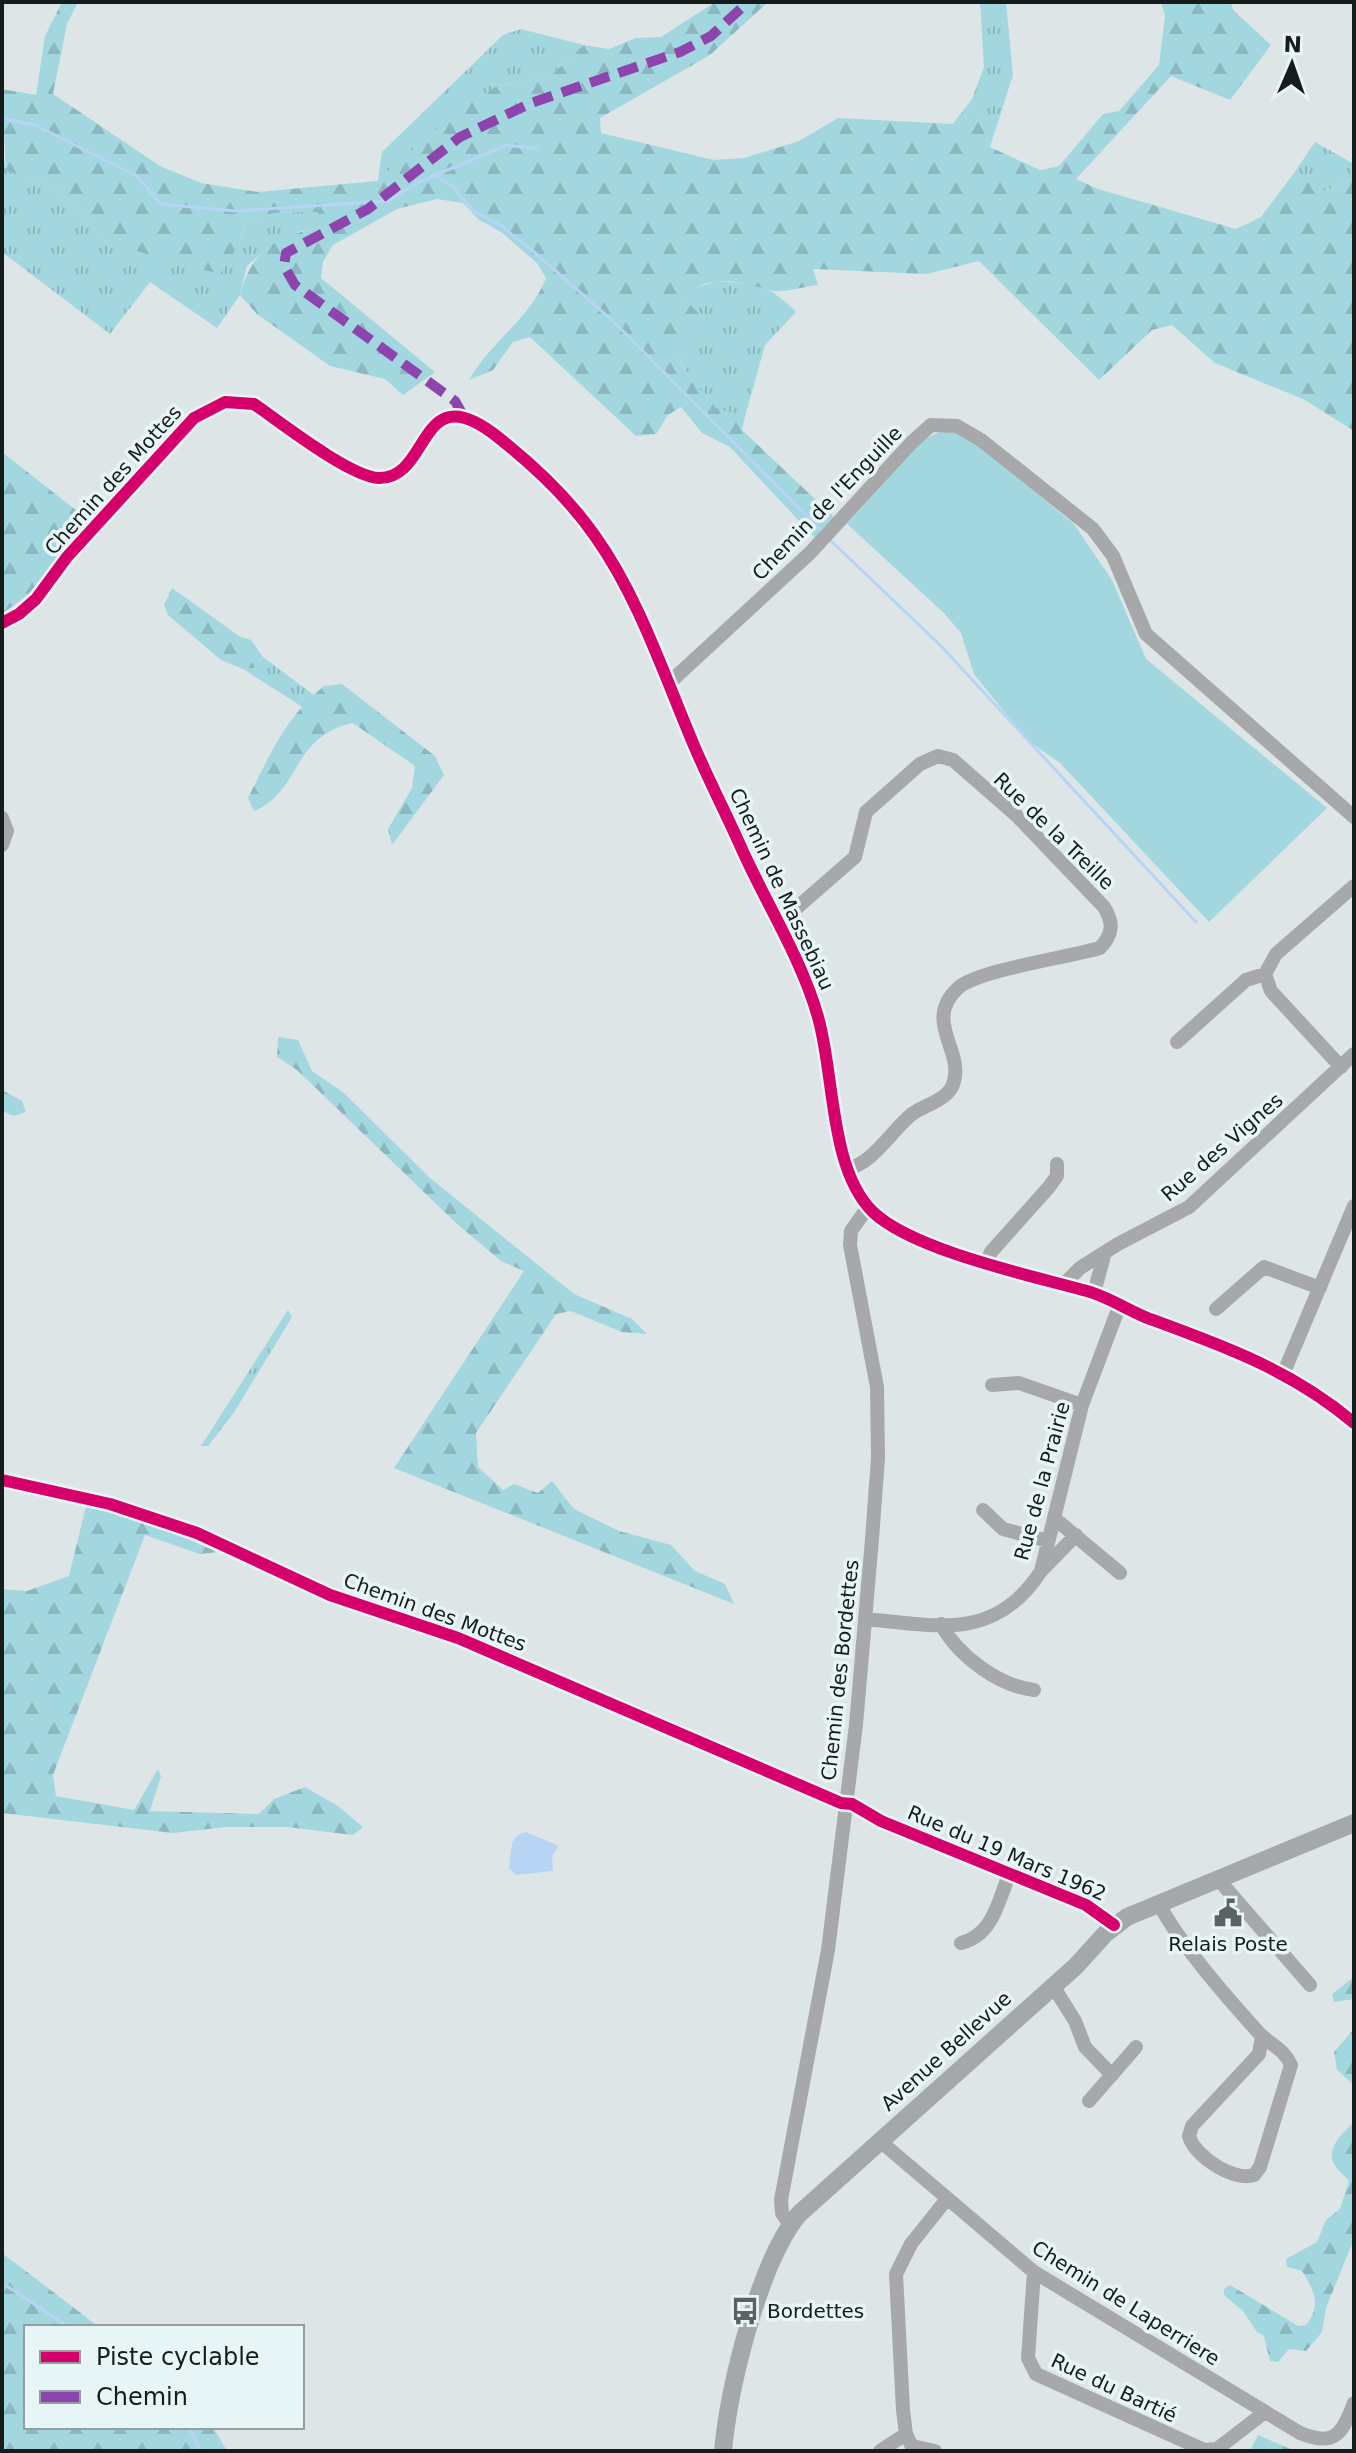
<svg xmlns="http://www.w3.org/2000/svg" width="1356" height="2453" font-family="'DejaVu Sans',sans-serif">
  <defs>
    <pattern id="grass-tufts" width="24" height="20" patternUnits="userSpaceOnUse" patternTransform="scale(2)"><rect width="24" height="20" fill="#a2d7e0"/><path d="M3 7l-1-3M5 7V3M7 7l1-3M15 17l-1-3M17 17v-4M19 17l1-3" fill="none" stroke="#8bb8c0"/></pattern>
    <pattern id="forest-firs" width="22" height="20" patternUnits="userSpaceOnUse" patternTransform="scale(2)"><rect width="22" height="20" fill="#a2d7e0"/><path d="M5 1l3.5 6h-7zM16 11l3.5 6h-7z" fill="#8bb8c0"/></pattern>
  </defs>
  <rect width="100%" height="100%" fill="#dee5e6"/>
  <!-- grass -->
  <path fill="url(#grass-tufts)" d="M980,2H1006L1013,75L990,147L972,99L984,67Z
    M521,29L584,45L549,77L497,86L378,181L382,152L503,35Z
    M1315,142L1354,164V177L1325,191L1294,173Z
    M2,145L6,171L57,187L105,241L147,252L238,246L246,223L273,213L317,211L328,225L299,232L267,248L247,266L240,295L217,328L150,282L110,334L2,252Z
    M716,281C754,284 769,284 796,312L765,345L745,417L716,409L689,377L679,356L705,319L684,299L693,289Z
    M263,657L314,695L304,708L243,669L254,668Z
    M288,1310L292,1317L233,1414L208,1446H201Z"/>
  <!-- forest -->
  <path fill="url(#forest-firs)" d="M62,2H78L67,24L53,94L160,166L201,183L258,192L377,181L459,109L497,86L549,77L584,45L609,49L636,38L661,37L715,2H768L710,55L600,118L601,133L714,160L744,158L799,141L838,118L953,124L972,99L990,147L1040,170L1059,166L1103,114L1119,111L1159,65L1165,16L1161,2H1231L1233,10L1271,45L1230,100L1171,76L1076,179L1098,189L1236,229L1261,217L1294,173L1325,191L1354,177V431L1305,400L1215,363L1172,325L1152,330L1099,380L979,261L927,274L813,269L818,285C806,286 784,293 774,291C741,284 711,269 684,299L705,319L710,330L695,334L679,357L689,377L716,408L745,417L742,430L834,517L815,538L730,447L702,433L681,407L668,415L656,434L636,436L530,337L513,342L493,370L469,380C492,340 530,319 546,278L537,263L501,232L478,219L463,203L437,199L397,209L333,245L323,262L321,278L435,372L403,395L385,379L330,366L257,314L240,295C253,245 279,237 327,225L317,212L273,213L246,223L238,246L220,273L192,268L105,241L57,187L6,171L2,89L36,95L45,36Z
    M2,452L91,522C64,553 38,593 2,613Z
    M172,588L239,636L251,640L263,657L254,668L243,669L221,660L168,615L164,605Z
    M342,684L435,756L444,775L392,845L388,829L412,788L415,766L353,723C290,737 302,791 254,811L248,798C271,753 285,718 324,686Z
    M278,1037L298,1040L312,1071L344,1093L430,1178L574,1294L632,1319L647,1334L622,1332L571,1311L556,1314L476,1433L478,1467L503,1490L514,1484L538,1493L552,1481L574,1509L619,1531L671,1545L695,1571L725,1584L734,1604L394,1468L524,1271L501,1261L457,1224L297,1070L277,1057Z
    M2,1090L22,1101L26,1112L14,1116L2,1111Z
    M86,1506L149,1523L218,1552L200,1554L145,1535L53,1775L56,1796L134,1810L158,1769L161,1776L150,1811L259,1814L274,1799L305,1787L338,1806L363,1827L353,1835L287,1827H226L173,1833L2,1813V1589L27,1591L69,1576Z
    M1354,1977V1999L1334,2002L1332,1994Z
    M1354,2029V2085L1337,2070L1334,2052Z
    M1354,2122V2239L1326,2308L1322,2332L1306,2351L1289,2349L1278,2362L1270,2361L1264,2336L1257,2332L1243,2311L1224,2295V2289L1230,2285L1298,2326L1306,2325C1322,2305 1314,2290 1302,2271L1287,2267L1286,2259L1317,2242L1326,2220L1340,2209L1349,2181C1345,2175 1340,2173 1336,2167C1323,2150 1343,2133 1354,2122Z
    M2,2253L99,2327H26V2427H213L227,2451H2Z
    M1258,2435L1295,2451H1250Z"/>
  <!-- garden -->
  <path fill="#a2d7e0" d="M959,430L1074,524L1112,580L1146,659L1327,808L1209,922L1060,763L1026,739L974,674L961,633L944,613L847,524L922,440L942,431Z"/>
  <!-- water -->
  <path fill="#b7d4f5" d="M526,1832L559,1846L552,1856L553,1871L516,1875L509,1868L512,1843L517,1835Z"/>
  <g fill="none" stroke-linecap="round" stroke-linejoin="round">
    <!-- stream -->
    <path stroke="#b7d4f5" stroke-width="3" d="M2,118L35,125L137,176L161,204L235,211L388,201L419,182L507,145L537,149
      M434,175L452,186L472,210L500,225L533,251L614,322L823,532
      M828,538L940,645L1196,922
      M2,2283L69,2327
      M189,2427L201,2451"/>
    <!-- minor -->
    <path stroke="#a6a8a9" stroke-width="14" d="M2,623L19,614L36,599L67,557L194,418L225,402L254,404C280,422 350,477 379,478C432,479 417,372 499,438C533,465 570,500 595,536C637,595 662,669 690,736C705,773 724,809 740,845C765,902 801,957 818,1017C835,1076 829,1167 872,1211C911,1250 1033,1276 1087,1291C1109,1297 1129,1311 1150,1319C1224,1346 1293,1371 1354,1423
      M668,684L810,553L912,442L931,425L957,426L981,440L1093,529L1113,556L1146,634L1354,817
      M2,818L7,831L2,845
      M777,925L855,857L866,812L920,764L938,756L953,760L1017,816L1104,907C1114,923 1113,934 1100,948C1070,957 978,970 958,988C923,1021 963,1049 954,1081C950,1100 926,1104 912,1114C892,1130 872,1165 846,1169
      M1177,1042L1246,980L1265,974
      M1341,1067L1271,991L1265,974L1276,954L1354,886
      M986,1263L991,1252L1049,1187L1057,1176V1164
      M1063,1285L1080,1268L1118,1244L1189,1207L1354,1054
      M1094,1293L1105,1252
      M1216,1309L1264,1267L1320,1288
      M1284,1372L1354,1206
      M992,1385L1019,1383L1082,1405
      M2,1480L110,1504L197,1533L330,1595L458,1638L841,1803L852,1804L881,1821L1086,1905L1114,1925
      M983,1510L1003,1529L1048,1541
      M1054,1518L1120,1573
      M1041,1571L1076,1535
      M866,1619C938,1626 996,1641 1041,1571L1082,1405L1119,1307
      M941,1624C958,1656 999,1686 1034,1690
      M1218,1879L1310,1985
      M1159,1904C1180,1944 1229,2000 1260,2034C1271,2045 1284,2049 1291,2065L1260,2167L1254,2175C1234,2182 1194,2156 1189,2136L1192,2126L1259,2054L1262,2036
      M961,1943C993,1935 998,1902 1009,1875
      M1053,1986L1075,2021L1085,2047L1112,2075
      M1089,2101L1136,2047
      M880,2141L1034,2272L1300,2433C1334,2447 1342,2435 1354,2403
      M790,2225L782,2213L781,2200L828,1950L856,1725L872,1539L878,1458L877,1387L850,1245L851,1231L868,1207
      M1034,2272L1028,2358L1036,2374L1204,2450L1217,2449L1265,2412
      M912,2446L935,2451
      M880,2451L906,2434
      M914,2451L906,2434L903,2410L896,2274L911,2244L946,2200"/>
    <!-- secondary -->
    <path stroke="#a4a8a9" stroke-width="18" d="M723,2451C729,2387 759,2262 799,2214L1076,1966L1105,1934L1127,1917L1354,1823"/>
    <!-- quiet -->
    <path stroke="#8e44ad" stroke-width="10" stroke-dasharray="20 10" stroke-linecap="butt" d="M463,415L455,401L295,285L284,266L286,253L368,209L460,137L531,103L680,52L711,36L748,2"/>
    <defs>
      <path id="cycleway" d="M2,623L19,614L36,599L67,557L194,418L225,402L254,404C280,422 350,477 379,478C432,479 417,372 499,438C533,465 570,500 595,536C637,595 662,669 690,736C705,773 724,809 740,845C765,902 801,957 818,1017C835,1076 829,1167 872,1211C911,1250 1033,1276 1087,1291C1109,1297 1129,1311 1150,1319C1224,1346 1293,1371 1354,1423
        M2,1480L110,1504L197,1533L330,1595L458,1638L841,1803L852,1804L881,1821L1086,1905L1114,1925"/>
    </defs>
    <!-- cycleway casing -->
    <use href="#cycleway" stroke="#e7f5f7" stroke-width="17"/>
    <!-- cycleway -->
    <use href="#cycleway" stroke="#d6006c" stroke-width="12"/>
  </g>
  <!-- icons -->
  <defs>
    <symbol id="civic-bare" viewBox="-9 -9 18 18"><path d="M-.6-6.5H3V-4.5H.6V-3L4-1V1h2V6H-6V1h2V-1L-.6-3ZM-1.2 2.5V6h2.4V2.5Z" fill="#5c6263" stroke="#e7f5f7" stroke-width="2.5" paint-order="stroke"/></symbol>
    <symbol id="bus-bare" viewBox="-9 -9 18 18"><path d="M-5-6H5V4H4V6H2V4H-2V6H-4V4H-5ZM-3.5-4V0h7V-4ZM-3.5 1.2v1.5H-2V1.2ZM2 1.2v1.5H3.5V1.2Z" fill="#5c6263" stroke="#e7f5f7" stroke-width="2.5" paint-order="stroke"/></symbol>
  </defs>
  <g fill-rule="evenodd">
    <use href="#civic-bare" x="1208" y="1893" width="40" height="40"/>
    <use href="#bus-bare" x="725" y="2291" width="40" height="40"/>
  </g>
  <g text-anchor="middle" dominant-baseline="central" stroke-width="7" stroke-linejoin="round" paint-order="stroke">
    <!-- street labels -->
    <g font-size="20" fill="#161b1c" stroke="#e7f5f7">
      <text transform="translate(113 480) rotate(-48)">Chemin des Mottes</text>
      <text transform="translate(827 503) rotate(-46)">Chemin de l'Enguille</text>
      <text transform="translate(1054 831) rotate(44)">Rue de la Treille</text>
      <text transform="translate(782 889) rotate(65)">Chemin de Massebiau</text>
      <text transform="translate(1222 1147) rotate(-41)">Rue des Vignes</text>
      <text transform="translate(1042 1481) rotate(-75)">Rue de la Prairie</text>
      <text transform="translate(435 1612) rotate(20)">Chemin des Mottes</text>
      <text transform="translate(840 1670) rotate(-84)">Chemin des Bordettes</text>
      <text transform="translate(1007 1853) rotate(23)">Rue du 19 Mars 1962</text>
      <text transform="translate(946 2051) rotate(-42)">Avenue Bellevue</text>
      <text transform="translate(1126 2303) rotate(32)">Chemin de Laperriere</text>
      <text transform="translate(1114 2388) rotate(25)">Rue du Bartié</text>
    </g>
    <!-- poi labels -->
    <g font-size="20" fill="#161b1c" stroke="#e7f5f7">
      <text x="1228" y="1944">Relais Poste</text>
      <text x="767" y="2311" text-anchor="start">Bordettes</text>
    </g>
  </g>
  <!-- border -->
  <rect width="1356" height="2453" fill="none" stroke="#161b1c" stroke-width="8"/>
  <!-- legend -->
  <rect x="24" y="2325" width="280" height="104" fill="#e7f5f7" stroke="#939e9f" stroke-width="2"/>
  <rect x="40" y="2351" width="40" height="12" fill="#d6006c" stroke="#939e9f" stroke-width="2"/>
  <text x="96" y="2365" font-size="24" fill="#161b1c">Piste cyclable</text>
  <rect x="40" y="2391" width="40" height="12" fill="#8e44ad" stroke="#939e9f" stroke-width="2"/>
  <text x="96" y="2405" font-size="24" fill="#161b1c">Chemin</text>
  <!-- north arrow -->
  <g transform="translate(1292 64) rotate(2)" stroke="#e7f5f7" stroke-width="6" paint-order="stroke">
  <path d="M0-6L14 30L0 20L-14 30Z" fill="#161b1c"/>
  <text y="-12" font-size="22" font-weight="bold" text-anchor="middle" fill="#161b1c">N</text>
  </g>
</svg>
